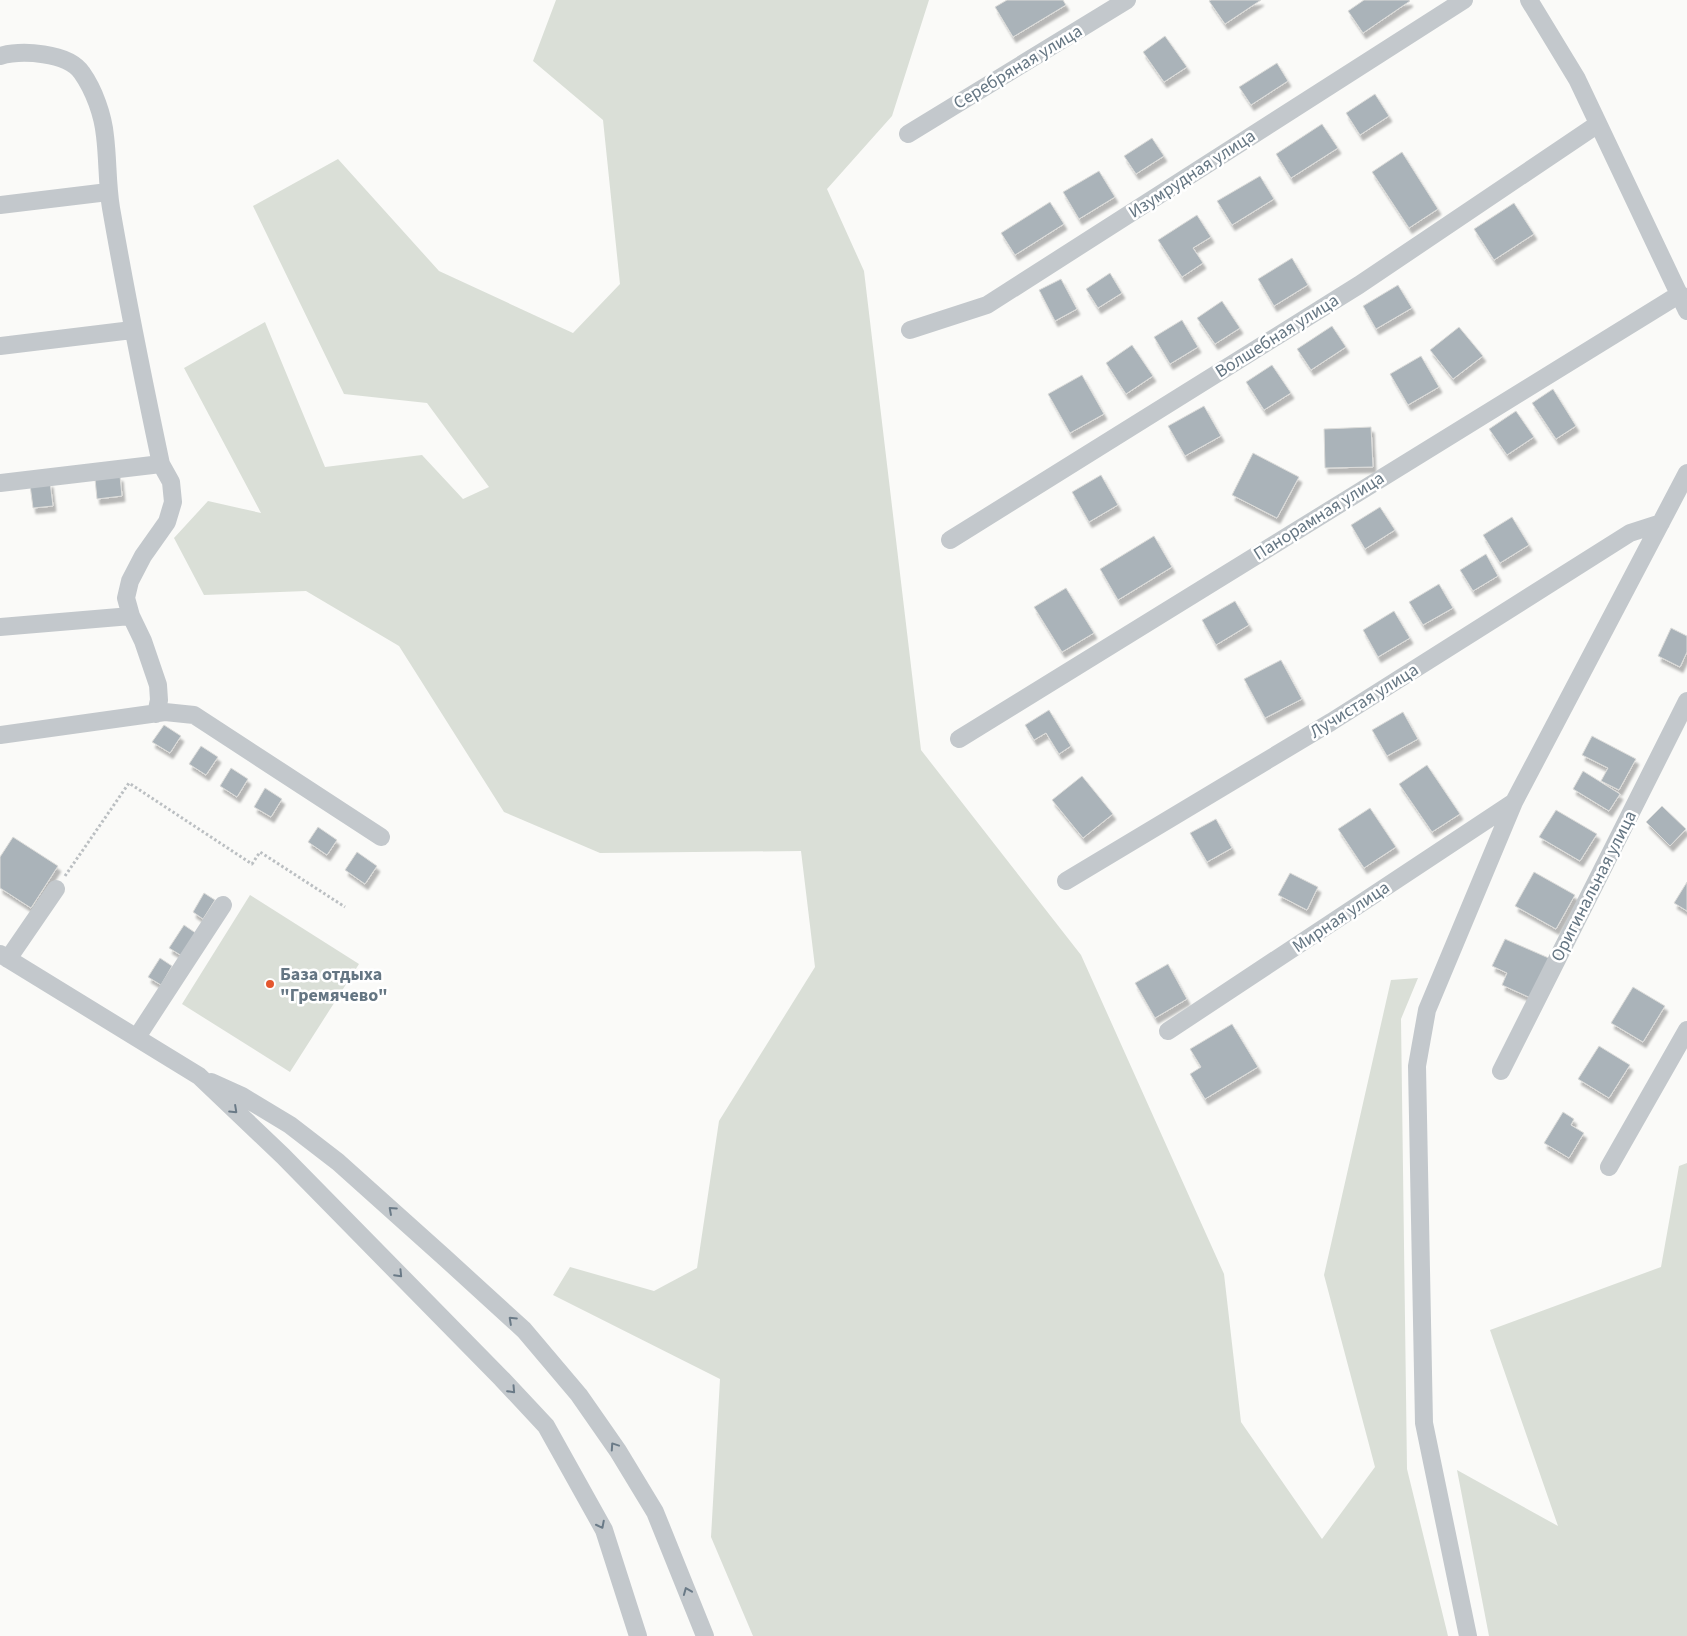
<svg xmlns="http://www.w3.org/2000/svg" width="1687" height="1636" font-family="'Source Sans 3',sans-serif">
  <defs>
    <filter id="shadow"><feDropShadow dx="3" dy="5.5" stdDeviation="1" flood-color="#0004"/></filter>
  </defs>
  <rect width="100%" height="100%" fill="#fafaf8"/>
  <!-- green -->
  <path fill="#dadfd7" d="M556,0H929L892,116L827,189L864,271L921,750L1081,955L1224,1274L1241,1422L1322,1539L1375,1467L1324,1275L1391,980L1418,978L1401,1019L1407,1469L1448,1636H753L711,1537L720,1379L553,1295L570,1267L654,1291L697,1268L719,1121L815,967L801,851L600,853L504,812L399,646L306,591L204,595L174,538L208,501L261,513L184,368L265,322L325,467L422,455L463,499L489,487L427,403L344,394L253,206L338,159L439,271L573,333L620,284L603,120L533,61Z
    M250,895L359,964L290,1072L182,1004Z
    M1687,1163V1636H1489L1457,1470L1558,1526L1490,1330L1661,1267L1679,1166Z"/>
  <!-- building -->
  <path fill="#aab3b9" stroke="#dcdcda" filter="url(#shadow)" d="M1007,0H1063L1066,5L1013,37L995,7Z
    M1211,0H1261L1225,24L1209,1Z
    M1364,0H1409L1410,1L1363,33L1348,11Z
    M1165,36L1187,67L1164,82L1143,52Z
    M1277,63L1288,81L1251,105L1239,87Z
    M1375,94L1389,116L1360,135L1346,113Z
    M1322,124L1338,148L1291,178L1276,154Z
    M1152,138L1164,156L1136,174L1124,156Z
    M1402,152L1438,209L1409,228L1372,172Z
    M1099,171L1115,197L1079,219L1063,192Z
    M1260,176L1274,199L1232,225L1217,201Z
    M1050,202L1064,224L1015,255L1001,233Z
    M1514,203L1534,234L1494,260L1474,229Z
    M1197,215L1211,237L1193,248L1203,263L1182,277L1158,240Z
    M1292,258L1308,285L1274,306L1258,279Z
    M1110,273L1122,293L1098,308L1086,289Z
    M1061,279L1077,309L1055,321L1039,290Z
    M1398,285L1412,308L1376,329L1363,306Z
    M1222,301L1240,328L1215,344L1197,318Z
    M1182,320L1198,347L1170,364L1154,337Z
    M1332,326L1346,347L1311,370L1297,349Z
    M1459,327L1483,356L1453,379L1430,350Z
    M1132,345L1153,376L1126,394L1106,363Z
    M1421,356L1439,387L1408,405L1390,374Z
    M1272,365L1291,393L1264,410L1246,382Z
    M1082,375L1104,414L1070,433L1048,394Z
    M1553,389L1576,426L1556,439L1532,403Z
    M1204,406L1221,436L1185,456L1168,426Z
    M1516,411L1534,437L1507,455L1489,429Z
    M1371,427L1373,467L1325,468L1324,429Z
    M1253,453L1299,477L1277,518L1232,495Z
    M1101,475L1118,505L1089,522L1072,492Z
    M120,476L122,496L97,499L95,479Z
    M50,482L53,506L33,508L30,485Z
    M1380,507L1395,530L1365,549L1351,525Z
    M1512,517L1529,545L1500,563L1483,535Z
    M1154,536L1172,567L1118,600L1100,569Z
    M1486,554L1498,576L1473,591L1460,570Z
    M1439,584L1453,608L1423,625L1409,602Z
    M1066,588L1094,633L1062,652L1034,607Z
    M1235,601L1249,625L1216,645L1202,620Z
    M1394,611L1410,638L1378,657L1363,630Z
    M1671,628L1687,636V652L1680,667L1658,656Z
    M1281,660L1302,699L1265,718L1244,679Z
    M1049,710L1071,746L1059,754L1046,733L1034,740L1025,725Z
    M1403,712L1418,739L1387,756L1372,730Z
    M164,725L181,736L170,753L152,742Z
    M1592,736L1636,759L1619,790L1601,781L1608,768L1582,755Z
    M201,746L218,757L206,775L189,764Z
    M1427,765L1460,814L1432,832L1399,784Z
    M231,768L248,779L237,797L220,786Z
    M1583,771L1620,794L1609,811L1573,789Z
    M1082,776L1113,814L1083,838L1052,800Z
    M265,788L282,799L271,817L254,807Z
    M1662,806L1686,829L1670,846L1646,822Z
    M1370,808L1396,847L1364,868L1338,829Z
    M1556,810L1597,834L1580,861L1539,837Z
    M1216,819L1232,848L1207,862L1190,833Z
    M318,827L337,840L327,855L308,842Z
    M13,837L58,866L31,908L0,888V857Z
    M357,852L377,866L365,884L345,870Z
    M1534,872L1575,895L1556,929L1515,906Z
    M1290,873L1318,887L1307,910L1278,895Z
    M1687,882V911L1674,903Z
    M204,893L215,900L203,919L193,912Z
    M184,925L197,934L182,956L169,948Z
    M1505,939L1551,959L1533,999L1502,985L1507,973L1492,966Z
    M160,958L172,966L161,985L148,977Z
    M1168,964L1187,999L1155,1018L1135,983Z
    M1633,987L1665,1006L1643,1042L1611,1023Z
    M1232,1024L1258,1067L1205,1099L1190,1074L1201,1067L1190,1049Z
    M1599,1046L1630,1065L1609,1098L1578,1079Z
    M1563,1112L1574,1119L1571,1125L1584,1133L1569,1158L1544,1143Z"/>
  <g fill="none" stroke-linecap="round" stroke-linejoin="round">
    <!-- path -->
    <path stroke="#bbbfc2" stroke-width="3" stroke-dasharray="2.5 2.5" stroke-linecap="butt" d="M65,876L129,783L252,864L260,852L345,907"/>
    <!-- minor -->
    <path stroke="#c3c8cc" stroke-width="18" d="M1529,0L1577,79L1687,311
      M0,56C21,50 68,52 82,73C94,90 103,115 105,136C108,160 107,184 111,208C126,294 143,379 161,464L171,482L173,502L167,522L143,556L130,581L126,598L131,616L143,641L158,685L159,700L156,714
      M908,134L1127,0
      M0,205L108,192
      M910,330L987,305L1464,0
      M0,346L132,330
      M0,483L161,464
      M950,540L1359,285L1598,124
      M0,627L131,616
      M0,735L165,712L194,715L381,837
      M959,739L1680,294
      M1066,881L1331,722L1630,533L1661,523
      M0,954L199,1076L283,1156L502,1379L546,1426L604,1530L638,1636
      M8,959L56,889
      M1168,1031L1514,802
      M137,1037L223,905
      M1501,1071L1687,701
      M211,1082L242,1096L290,1125L338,1162L444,1257L524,1330L579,1395L618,1451L655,1512L705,1636
      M1609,1167L1687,1030
      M1468,1636L1424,1423L1417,1066L1427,1010L1514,802L1687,473"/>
  </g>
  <!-- one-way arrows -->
  <defs><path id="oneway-chevron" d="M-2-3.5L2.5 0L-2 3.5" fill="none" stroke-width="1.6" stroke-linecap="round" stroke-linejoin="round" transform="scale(1.25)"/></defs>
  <g stroke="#6a7a87">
    <use href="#oneway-chevron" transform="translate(234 1110) rotate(43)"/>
    <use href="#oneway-chevron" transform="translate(392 1210) rotate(-138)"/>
    <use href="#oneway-chevron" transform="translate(399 1274) rotate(46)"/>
    <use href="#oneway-chevron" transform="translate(512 1320) rotate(-137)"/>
    <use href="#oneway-chevron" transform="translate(512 1390) rotate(47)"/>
    <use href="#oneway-chevron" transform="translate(614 1446) rotate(-124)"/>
    <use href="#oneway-chevron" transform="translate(601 1525) rotate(63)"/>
    <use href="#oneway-chevron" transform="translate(687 1591) rotate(-112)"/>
  </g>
  <!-- markers -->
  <circle fill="#e4572e" stroke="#fff" stroke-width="2" cx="270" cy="984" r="5"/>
  <g text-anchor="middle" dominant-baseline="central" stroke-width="5" stroke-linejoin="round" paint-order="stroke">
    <!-- street labels -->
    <g font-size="18" fill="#657683" stroke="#fff">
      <text transform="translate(1018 67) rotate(-31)">Серебряная улица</text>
      <text transform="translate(1192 174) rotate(-33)">Изумрудная улица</text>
      <text transform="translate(1277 336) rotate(-32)">Волшебная улица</text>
      <text transform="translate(1319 516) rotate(-32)">Панорамная улица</text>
      <text transform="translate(1364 701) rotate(-32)">Лучистая улица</text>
      <text transform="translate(1594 886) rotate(-63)">Оригинальная улица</text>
      <text transform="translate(1341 917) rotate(-34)">Мирная улица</text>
    </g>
    <!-- poi labels -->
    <g font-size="18" font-weight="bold" fill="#657683" stroke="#fff" text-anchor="start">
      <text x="280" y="974">База отдыха<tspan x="280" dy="21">"Гремячево"</tspan></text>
    </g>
  </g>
</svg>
